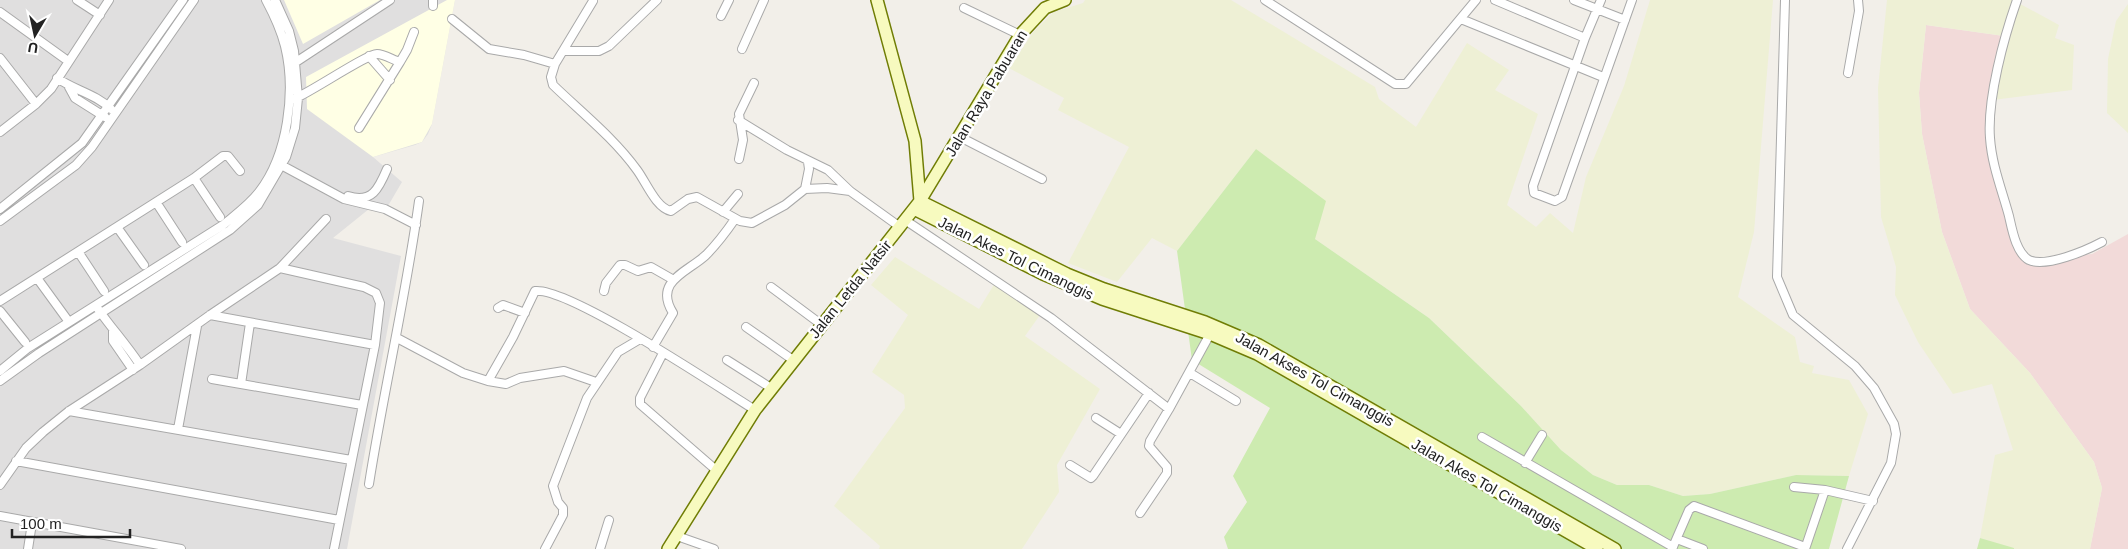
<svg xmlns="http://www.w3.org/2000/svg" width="2128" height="549" font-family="Helvetica,sans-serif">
  <rect width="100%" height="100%" fill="#f2efe9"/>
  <!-- residential -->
  <path fill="#e0dfdf" d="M0,0H455L432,124L428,134L422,142L415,145L373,157L402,182L385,211L369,209L333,238L401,256L347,549H0Z"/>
  <!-- commercial -->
  <path fill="#f2dad9" d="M1926,25L2004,36L1988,131L1997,181L2025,262L2092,254L2128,234V549H2090L2102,488L2094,462L2030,373L1970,309L1942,232L1922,134L1919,93Z"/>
  <!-- education -->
  <path fill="#ffffe5" d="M284,0H380L303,44Z
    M447,0H455L432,124L422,142L373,157L307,109L306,77Z"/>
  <!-- farmland -->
  <path fill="#eef0d5" d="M1085,0H1231L1375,87L1379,99L1416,127L1467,43L1509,70L1495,90L1538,114L1507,205L1536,227L1550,213L1573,233L1586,177L1624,86L1650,0H1773L1754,232L1738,297L1795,337L1800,362L1814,366L1812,373L1849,380L1868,414L1849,476L1796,475L1710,494L1683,496L1649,485H1617L1593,475L1561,450L1521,406L1429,318L1315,239L1256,149L1177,251L1152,238L1117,282L1068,263L1129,147L1058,110L1064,98L1009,68L1034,31L1054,12L1083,3Z
    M1887,0H2013L2059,25L2055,38L2074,45L2072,90L1993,100L2004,36L1926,25L1919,93L1922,134L1942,232L1970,309L2030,373L2094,462L2102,488L2090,549H2014L1980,538L1995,455L2013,450L1992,384L1953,394L1918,342L1895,295L1896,267L1881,217L1878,88Z
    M2128,4V133L2107,113L2108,59L2116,21Z
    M895,257L979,309L995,283L1040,315L1025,336L1100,389L1057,465L1059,492L1022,549H879L880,546L834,506L905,408L904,395L872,372L908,315L871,285Z"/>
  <!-- grass -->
  <path fill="#cdebb0" d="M1256,149L1326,201L1315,239L1429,318L1521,406L1561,450L1593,475L1617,485H1649L1683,496L1710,494L1796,475L1849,476L1829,549H1228L1224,537L1247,502L1233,476L1270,408L1192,360L1177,251Z
    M1980,538L2014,548V549H1977Z"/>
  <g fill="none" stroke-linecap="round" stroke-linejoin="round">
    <defs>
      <path id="street" d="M77,0L100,15
        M1265,0L1395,84H1406L1476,0
        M1495,0L1585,38
        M1574,0L1625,20
        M1601,0L1585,38L1533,186L1534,193L1555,201L1562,197L1632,0
        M1785,0L1777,277L1793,315L1855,366L1874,388L1894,424L1896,434L1891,463L1847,549
        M2017,0C2004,37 1987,99 1990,138C1992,166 2002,190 2009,216C2012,229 2016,253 2029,260C2046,268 2087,250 2102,242
        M593,1L555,64L551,77L553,85C581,112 614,138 637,170C646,182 656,208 671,211L688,199L697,197L740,221L752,223L785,205L805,189L809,169L808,162
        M433,6V0
        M964,8L1020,35
        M0,12L68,61
        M721,16L729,0
        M452,19L489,49L524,55L555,64
        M1461,19L1603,77
        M742,49L764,0
        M564,51H599L609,46L657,0
        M369,56L390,80
        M0,58L36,104
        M296,62L390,0
        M400,62L407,50L414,32
        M1848,73L1859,11L1858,0
        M57,78C74,90 96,94 111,109
        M69,87L75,98L105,117
        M294,99C311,92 367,54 377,54C384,54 393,60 400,62L359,128
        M738,120L787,150L828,170L850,191L900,227
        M0,132L36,104L51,89L109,0
        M960,137L1042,179
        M739,159L743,140L739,114L754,83
        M283,166L344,199L385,209L416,225
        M194,178L220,217
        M805,189L827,188L850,191
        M348,196C372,204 379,188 387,169
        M156,202L182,242
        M0,209L82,143L183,0
        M723,212L738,194
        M905,220L1051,318L1169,409L1210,334
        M0,221L76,165L92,147L194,0
        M117,227L144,265
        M79,253L104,291
        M280,268L364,287L376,293L380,303L375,345L334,549
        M37,278L69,322
        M771,287L822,325
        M604,291L606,283L620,265H625L638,271L651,267L672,279
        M0,301L194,178L223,156H228L240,171
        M498,308L503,305L525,313
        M98,309C112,329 127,345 140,365
        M0,311L25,342
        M210,315L375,345
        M746,327L793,360
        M113,331V341L133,370
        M397,338L463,373L488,381L506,384L520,378L564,371L596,382
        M653,347L673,313C653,281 688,272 706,255C717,244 726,232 735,219
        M663,353L640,398V404L716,470
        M727,360L771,388
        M0,371L28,348L223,225C235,215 249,205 259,192C288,155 296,91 285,46C281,30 274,15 266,0
        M1190,373L1236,401
        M212,379L362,405
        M0,381L39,353L230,230L258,205L286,157L295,128L298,98L294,51L289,31L275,0
        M488,381L513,337L535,291C569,287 718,387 755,410
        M241,384L250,323
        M69,411L351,460
        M1096,418L1121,434
        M178,429L197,326
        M1482,437L1673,547
        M16,461L339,520
        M1525,463L1542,435
        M1070,465L1091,478L1093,476L1149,393
        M369,484C384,389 406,296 419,201
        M0,485L26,448L43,432L69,411L140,365L210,315L280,268L326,219
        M1794,487L1825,490L1873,501
        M1140,513L1167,473V467L1149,446L1150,441L1169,409
        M0,516L181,549
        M677,536L714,549
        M1677,539L1703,549
        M28,549L32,523
        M545,549L563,515V508L558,502L553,486L587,398L618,352L640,339
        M600,549L609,520
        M1672,549L1689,510L1694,506L1805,547
        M1805,549L1825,490"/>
      <path id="secondary" d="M877,0L915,141L920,201
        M920,201L1067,274L1104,289L1205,322L1259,345L1615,549
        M914,209L1043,274L1102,299L1210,334L1257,354L1597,549
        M668,549L755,410L920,201L1020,35L1045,8L1065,0"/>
    </defs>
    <!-- street casing -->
    <use href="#street" stroke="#a9a9a9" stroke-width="10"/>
    <!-- secondary casing -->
    <use href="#secondary" stroke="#707d05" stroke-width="14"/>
    <!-- street -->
    <use href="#street" stroke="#fff" stroke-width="8"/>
    <!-- secondary -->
    <use href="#secondary" stroke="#f7fabf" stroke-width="11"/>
  </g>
  <g text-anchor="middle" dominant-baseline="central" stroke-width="5" stroke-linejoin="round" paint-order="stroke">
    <!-- street labels -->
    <g font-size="15" fill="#222" stroke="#fff">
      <text transform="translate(986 93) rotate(-59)">Jalan Raya Pabuaran</text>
      <text transform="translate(1016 258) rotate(26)">Jalan Akes Tol Cimanggis</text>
      <text transform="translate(850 289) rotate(-51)">Jalan Letda Natsir</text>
      <text transform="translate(1315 379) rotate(29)">Jalan Akses Tol Cimanggis</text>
      <text transform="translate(1487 485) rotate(30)">Jalan Akes Tol Cimanggis</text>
    </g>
  </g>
  <!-- north arrow -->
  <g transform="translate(35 35) rotate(189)" stroke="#ffffff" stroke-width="4" paint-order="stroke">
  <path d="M0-4L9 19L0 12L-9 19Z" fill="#222222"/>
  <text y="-8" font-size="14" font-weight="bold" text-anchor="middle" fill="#222222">U</text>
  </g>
  <!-- scale -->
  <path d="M12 529v8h118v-8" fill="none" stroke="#222222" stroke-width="2.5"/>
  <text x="20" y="529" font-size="15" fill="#222222" stroke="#ffffff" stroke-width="4" paint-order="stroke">100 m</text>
</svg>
